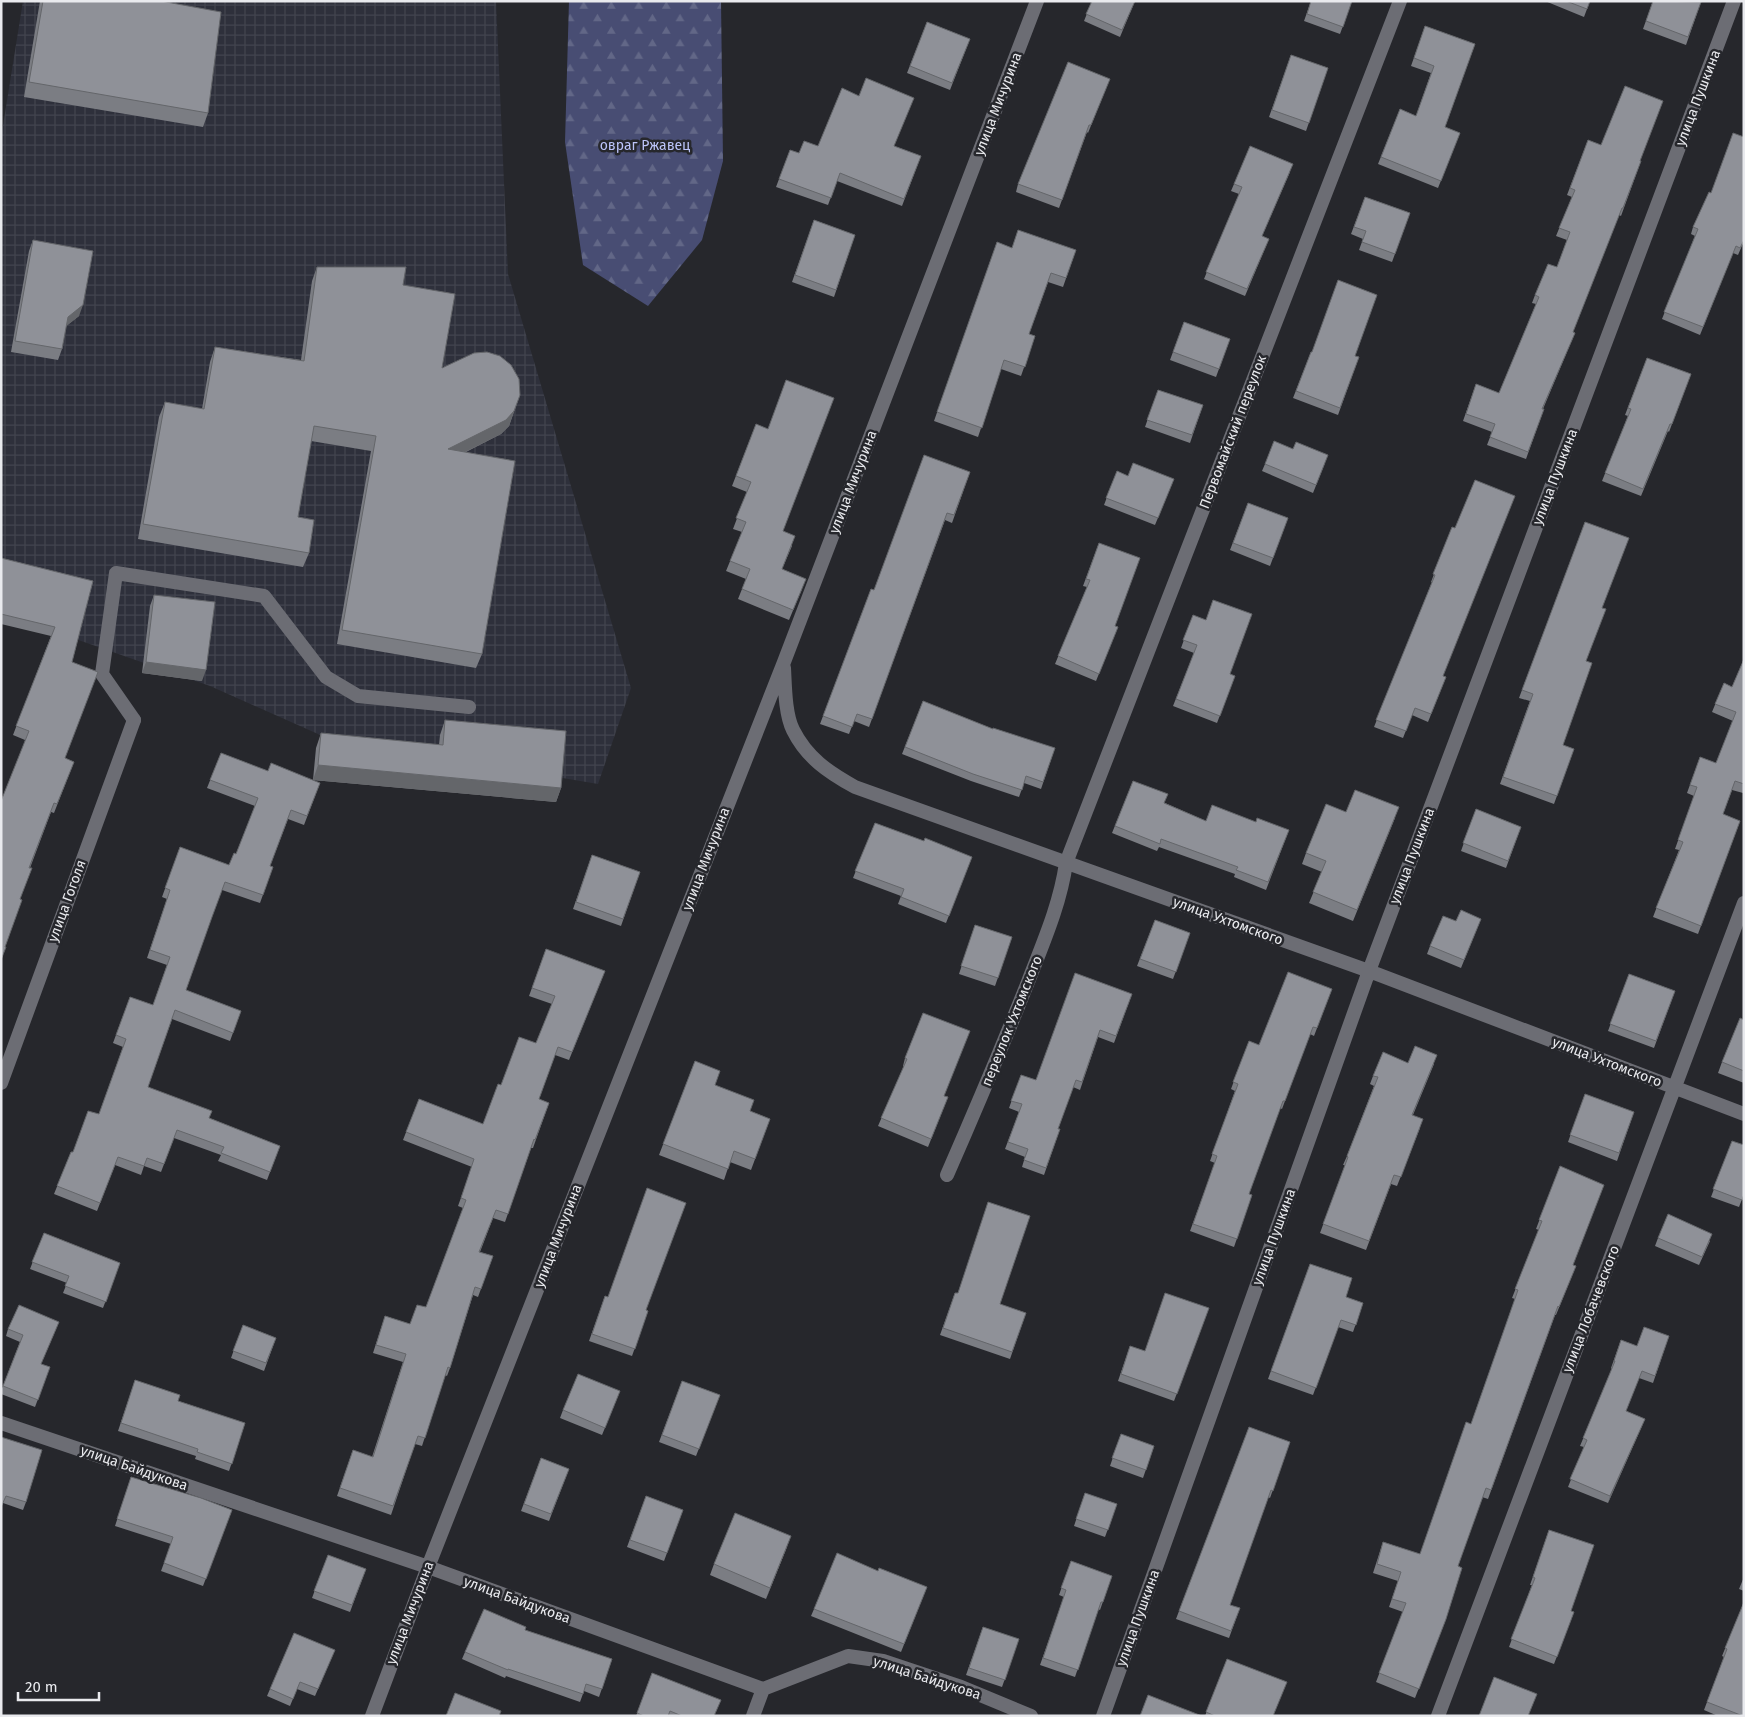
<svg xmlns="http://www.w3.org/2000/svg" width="1745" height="1717" font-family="'Fira Sans',sans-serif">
  <defs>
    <pattern id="industrial-grid" width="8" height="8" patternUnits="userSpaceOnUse" patternTransform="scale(1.25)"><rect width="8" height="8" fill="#2e303b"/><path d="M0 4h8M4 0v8" fill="none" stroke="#42444e"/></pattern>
    <pattern id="forest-firs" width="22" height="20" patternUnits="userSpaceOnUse" patternTransform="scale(1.25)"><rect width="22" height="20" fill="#484d73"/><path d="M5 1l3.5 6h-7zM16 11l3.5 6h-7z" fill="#626787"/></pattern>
  </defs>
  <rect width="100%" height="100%" fill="#26272c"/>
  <!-- industrial -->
  <path fill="url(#industrial-grid)" d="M23,1H496L508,274L631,688L598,784L327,738L210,686L1,613V138Z"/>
  <!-- forest -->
  <path fill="url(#forest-firs)" d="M569,1H721L723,161L702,240L648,306L583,265L565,142Z"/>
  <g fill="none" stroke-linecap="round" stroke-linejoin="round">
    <!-- service -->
    <path stroke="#6c6d74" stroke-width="14" d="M134,720L102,674L116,573L264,596L326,677L358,696L469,707"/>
    <!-- minor -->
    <path stroke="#6c6d74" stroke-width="14" d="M784,668C785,686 785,714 793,730C807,758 828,772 855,787L1369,971L1744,1114
      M1,1083L134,720
      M947,1175C975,1111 1002,1047 1028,982C1043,943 1060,905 1066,863L1400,1
      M1,1423L428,1567L763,1689L848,1656L883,1661L961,1687L1031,1716
      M372,1716L428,1567L784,662L1037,1
      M753,1716L763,1689
      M1103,1716L1369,971L1734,1
      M1438,1716L1744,903"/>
  </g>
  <!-- wall -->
  <path fill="#7b7d83" d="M40,1H161L208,113L203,127L24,97Z
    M1092,1H1135L1120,37L1084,21Z
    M1311,1H1352L1340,34L1304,21Z
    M1545,1H1590L1584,17Z
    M1653,1L1701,2L1686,45L1643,29Z
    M927,22L970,39L950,90L907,73Z
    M1425,26L1475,44L1445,127L1460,133L1438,188L1378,164L1400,109L1416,116L1431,73L1411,66Z
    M1291,55L1328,68L1306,131L1269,117Z
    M1107,86L1088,133L1087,132L1059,208L1016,192L1018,184Z
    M1744,137V241L1738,255L1733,253L1700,335L1662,319L1695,236L1691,234L1693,227L1711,193Z
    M1588,140L1641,161L1621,216L1619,215L1573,332L1575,333L1572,340L1543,409H1544L1526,459L1487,445L1492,432L1463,421L1476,384L1499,393L1536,304L1532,303L1535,295L1557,267L1567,240L1556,236L1572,197L1567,195Z
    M818,146H894L921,156L902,206L837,181L828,205L776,187L790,150L799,153Z
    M1290,172L1262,236L1269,239L1245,296L1204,279L1239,194L1231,191L1234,184Z
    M1365,197L1410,213L1392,262L1359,250L1363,239L1351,234Z
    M814,220L855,235L834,297L792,282Z
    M33,240L79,316L66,326L62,349L58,360L11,352L29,251Z
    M997,242L1012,248L1076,250L1063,287L1048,282L1029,334L1035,336L1021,376L1001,369L978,437L934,421Z
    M317,267L403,285L442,368L520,395L509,426L501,434L466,452L482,654L476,668L337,644L371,451L311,441L298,517L309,553L303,567L138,539L159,417L165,402L202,409L210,362L215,347L301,360L312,281Z
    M1184,322L1230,339L1216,377L1170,360Z
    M1311,352L1355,356L1359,357L1338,415L1293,398Z
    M1647,358L1691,374L1669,432L1668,431L1641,496L1602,481L1628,416L1625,415Z
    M1158,390L1203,405L1190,443L1145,427Z
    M756,424L783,531L792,546L782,569L802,589L789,620L738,599L746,579L726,571L742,532L733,529L747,492L732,486Z
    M1293,449L1325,463L1313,493L1262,471L1265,464Z
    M1117,471L1128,476L1174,479L1155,525L1104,505Z
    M970,472L952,523L945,520L869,727L854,721L849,734L820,724L871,589L874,590Z
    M1248,503L1288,518L1270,566L1230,550Z
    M1585,522L1602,608L1586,661L1563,745L1574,749L1554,804L1500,784L1530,701L1519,698Z
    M1452,527L1443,676L1446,677L1428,722L1412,715L1403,738L1374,727L1432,582H1431Z
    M1099,543L1115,626L1118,627L1096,681L1055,664L1087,587L1083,586Z
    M1,558L93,581L72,662L65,758L74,762L54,813L51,812L30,868L5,947L1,961L25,740L13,735L51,636L1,624Z
    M154,595L202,681L142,673L150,606Z
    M1193,615L1230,674L1235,676L1217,723L1173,706L1194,653L1181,648Z
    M1744,659V791L1743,793L1732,790L1723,814L1740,821L1698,934L1653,917L1679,850L1675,849L1694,796L1687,793L1700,757L1716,763L1733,721L1712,712L1724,683L1732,687Z
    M923,701L993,729L1055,748L1041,789L1024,783L1019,797L971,781L902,754Z
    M445,720L561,788L556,802L313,780L316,748L321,733L439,745L440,735Z
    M221,753L268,771L320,783L304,825L288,819L270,866L273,867L260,903L222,890L211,918L186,990L241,1011L230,1041L172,1019L148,1087L209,1118L280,1146L267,1180L218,1161L221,1155L174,1138L161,1172L144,1166L141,1175L115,1165L97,1211L54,1194L71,1152H73L99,1114L123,1047L113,1043L130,997L153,1005L167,965L147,958L167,899L162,897L180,847L229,865L236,854L255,806L207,788Z
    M1133,781L1165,803L1206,821L1256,822L1289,830L1266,890L1234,877L1235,874L1159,847L1157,851L1112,833Z
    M1476,809L1521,827L1506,868L1461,851Z
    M1346,812L1395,818L1353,921L1309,903L1322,872L1302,864L1306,853Z
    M875,823L924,841L972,857L946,923L898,904L901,896L853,878Z
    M592,855L640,872L621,926L573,909Z
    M1481,919L1461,968L1427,954L1430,946L1456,921Z
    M1155,920L1190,933L1173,979L1137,966Z
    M975,925L1012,937L995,986L959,974Z
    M546,949L605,971L569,1060L555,1055L539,1099L549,1103L533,1148H531L505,1222L493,1218L480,1252L493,1256L478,1297L473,1295L450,1368L447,1376L445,1375L422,1446L415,1444L391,1515L337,1496L353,1450L372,1457L403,1362L373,1353L385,1316L410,1324L426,1307L463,1208L458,1206L472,1167L403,1140L419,1099L483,1124L501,1085L536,1043L552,1004L529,996Z
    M1629,974L1675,991L1654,1048L1608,1031Z
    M1332,989L1314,1036L1310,1034L1282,1109L1280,1108L1249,1194L1252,1195L1234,1247L1190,1231L1215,1163L1210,1161L1235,1091L1231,1089L1249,1041L1259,1045Z
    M1132,994L1114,1043L1098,1037L1080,1090L1073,1087L1058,1129H1060L1044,1175L1022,1167L1025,1157L1005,1149L1019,1112L1009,1108L1021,1075L1036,1080Z
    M923,1013L944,1096L948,1097L928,1147L878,1126L904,1066H903L905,1058Z
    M1744,1020V1083L1718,1073L1722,1062Z
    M695,1061L715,1085L750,1111L770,1119L751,1170L730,1162L724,1180L659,1155Z
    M1408,1063L1434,1064L1413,1115L1420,1128L1397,1186L1391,1184L1366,1250L1320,1233L1345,1165H1343L1347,1156L1374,1086L1370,1084L1373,1076Z
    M1585,1094L1634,1112L1617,1161L1568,1142Z
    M1732,1141L1744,1194L1739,1207L1711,1197Z
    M1560,1166L1573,1265L1576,1266L1556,1315H1555L1488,1499L1482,1497L1458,1566L1446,1619L1415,1698L1376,1682L1403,1612L1389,1607L1398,1581L1373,1573L1383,1542L1420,1554L1471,1424L1515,1299L1512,1298L1539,1230L1536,1229Z
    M44,1233L120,1263L103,1308L63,1293L67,1283L30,1269Z
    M1658,1238L1710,1241L1699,1265L1655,1246Z
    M1310,1264L1346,1297L1363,1303L1353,1332L1338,1327L1313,1395L1268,1379Z
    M955,1293L1000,1304L1026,1313L1010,1359L940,1335Z
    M605,1296L648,1311L632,1356L589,1341Z
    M1209,1308L1174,1401L1118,1381L1130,1346L1145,1351Z
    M243,1325L276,1338L264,1371L231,1358Z
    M8,1329H56L41,1364L50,1367L35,1407L1,1394V1391L3,1386L20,1342L6,1336Z
    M1669,1336L1653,1383L1639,1378L1626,1411L1645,1419L1608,1503L1568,1487L1584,1447L1580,1446L1612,1369L1611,1368L1621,1340L1637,1346Z
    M135,1380L178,1401L245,1423L229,1471L195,1459L196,1456L118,1431Z
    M682,1381L720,1395L696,1456L659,1442Z
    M620,1391L602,1435L560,1418L563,1410Z
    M1249,1427L1290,1442L1270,1498L1268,1497L1230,1605L1240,1608L1229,1638L1176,1619Z
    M1121,1434L1154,1446L1143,1478L1110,1466Z
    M1,1437L26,1502L23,1510L3,1503Z
    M541,1458L569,1469L549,1521L521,1511Z
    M131,1477L232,1510L203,1586L161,1571L171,1544L115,1526Z
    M1085,1493L1117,1504L1105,1537L1074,1526Z
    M646,1496L683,1510L664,1561L627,1547Z
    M1549,1530L1571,1611L1574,1612L1554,1664L1509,1647L1532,1585H1530Z
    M787,1547L766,1599L710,1575L714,1564Z
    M328,1555L366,1569L350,1612L312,1598Z
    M1071,1561L1112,1576L1100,1610L1098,1609L1075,1677L1040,1665L1064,1597L1059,1595Z
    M878,1571L927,1587L901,1652L811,1616L814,1609Z
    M1744,1577V1591L1739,1589Z
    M1744,1602V1716H1718L1704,1710L1724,1657L1722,1656Z
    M983,1627L1019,1639L1002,1687L966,1675Z
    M525,1630L612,1659L599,1697L584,1691L580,1702L506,1676L505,1678L462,1659L465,1652Z
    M335,1650L315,1696L297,1689L290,1706L267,1696L270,1689Z
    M1227,1659L1274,1716H1205Z
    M652,1673L715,1716H636Z"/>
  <!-- shaded-wall -->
  <path fill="#64666a" d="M83,305L79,316L64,328L68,317Z
    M514,411L509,426L501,434L443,463L448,449Z
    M146,662L206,670L202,681L142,673Z
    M318,765L561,788L556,802L313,780Z
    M1645,1419L1642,1426L1608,1503L1610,1496Z
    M791,1536L787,1547L766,1599L770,1588Z"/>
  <!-- building -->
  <path fill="#8f9198" stroke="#64666a" d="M43,1H161L221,12L208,113L29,82Z
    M1092,1H1135L1122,30L1086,14Z
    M1311,1H1352L1343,27L1307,14Z
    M1566,1H1590L1587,9Z
    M1653,1L1701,2L1688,37L1646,21Z
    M927,22L970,39L952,83L910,66Z
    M1425,26L1475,44L1445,127L1460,133L1441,181L1381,157L1400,109L1416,116L1434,66L1414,58Z
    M1291,55L1328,68L1309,123L1272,110Z
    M1068,62L1110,79L1091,125H1089L1062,200L1018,184Z
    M866,78L914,98L894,146L921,156L904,199L840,173L831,198L779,179L790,150L799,153L804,141L818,146L842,88L859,96Z
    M1625,86L1663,101L1640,161H1641L1623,208H1622L1573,332L1575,333L1542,409H1544L1528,452L1490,437L1495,424L1466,414L1476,384L1499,393L1539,297L1535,295L1548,264L1557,267L1570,232L1559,228L1575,190L1570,188L1588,140L1601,145Z
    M1733,133L1744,137V240L1740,248L1736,246L1703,327L1664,312L1698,229L1693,227L1709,192L1711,193Z
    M1250,146L1293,164L1262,236L1269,239L1247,289L1206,272L1242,187L1234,184Z
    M1365,197L1410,213L1395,254L1362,242L1366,231L1354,227Z
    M814,220L855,235L836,290L795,275Z
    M1018,230L1076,250L1066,278L1051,273L1029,334L1035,336L1025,367L1004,360L982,428L937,412L997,242L1012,248Z
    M33,240L93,251L83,305L68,317L62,349L15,341Z
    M317,267H406L403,285L455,294L442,368L474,353L487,352L500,356L511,365L519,379L520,395L514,411L506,420L448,449L515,461L482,654L342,630L376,436L314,426L298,517L314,520L309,553L143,524L165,402L204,409L215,347L304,361Z
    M1338,280L1377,295L1355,356L1359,357L1340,408L1296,391L1311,352H1312Z
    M1184,322L1230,339L1219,369L1173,352Z
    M1647,358L1691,374L1672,424H1670L1643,489L1605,473L1631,409L1628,408Z
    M786,380L834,398L783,531L795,536L782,569L806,579L793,610L742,589L750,569L730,561L746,522L736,518L751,482L736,476L756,424L768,429Z
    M1158,390L1203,405L1192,435L1147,420Z
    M1274,441L1293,449L1296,442L1328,455L1316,485L1265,464Z
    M924,455L970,472L954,515L947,513L872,719L857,714L852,727L823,716L871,589L874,590Z
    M1133,463L1174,479L1158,518L1106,498L1117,471L1128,476Z
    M1475,480L1515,496L1443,676L1446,677L1431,714L1415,708L1406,731L1376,720L1435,575L1433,574L1452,527L1455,528Z
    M1248,503L1288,518L1273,558L1233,543Z
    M1585,522L1629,538L1602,608L1606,609L1586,661L1592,663L1563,745L1574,749L1557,796L1503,777L1533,694L1522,690Z
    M1099,543L1140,558L1115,626L1118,627L1099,674L1058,656L1090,580L1086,579Z
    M1,558L93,581L72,662L98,672L65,758L74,762L57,804L54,803L29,868H32L20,899L22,900L5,947H6L1,960V801L29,731L16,726L55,627L1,614Z
    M154,595L215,602L206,670L146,662Z
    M1213,600L1252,614L1230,674L1235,676L1220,716L1176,699L1197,645L1183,640L1193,615L1206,620Z
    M1744,659V784L1735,781L1723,814L1740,821L1701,926L1656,908L1683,842L1678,840L1697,787L1690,785L1700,757L1716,763L1736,712L1715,704L1724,683L1732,687Z
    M923,701L993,729V728L1055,748L1043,782L1026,776L1022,790L973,774L905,747Z
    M445,720L566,731L561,788L318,765L321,733L443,745Z
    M221,753L268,771L271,763L320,783L307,816L291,810L270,866L273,867L263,895L225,882L212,917L186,990L241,1011L233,1033L175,1010L148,1087L212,1111L209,1118L280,1146L270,1172L221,1153L224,1147L177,1130L164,1164L147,1158L144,1166L118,1157L100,1203L57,1186L71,1152H73L88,1111L99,1114L126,1039L116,1035L130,997L153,1005L170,957L150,950L170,890L165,888L180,847L229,865L234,853L236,854L258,798L210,780Z
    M1133,781L1168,794L1164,803L1206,821L1212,805L1256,822L1257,818L1289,830L1268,882L1236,870L1238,867L1161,839L1160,844L1115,826Z
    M1355,790L1399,807L1357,910L1313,892L1326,861L1306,853L1326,804L1346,812Z
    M1476,809L1521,827L1508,861L1463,843Z
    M875,823L924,841L925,838L972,857L949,916L901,897L904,889L855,871Z
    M592,855L640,872L623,919L576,902Z
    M1461,910L1481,919L1464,960L1430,946L1443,916L1456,921Z
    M1155,920L1190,933L1176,972L1140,959Z
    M975,925L1012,937L998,978L961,966Z
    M546,949L605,971L572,1052L558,1047L539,1099L549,1103L535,1140L534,1139L508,1214L496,1210L479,1252L493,1256L481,1289L475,1287L450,1368L448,1367L425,1438L418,1436L393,1506L340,1488L353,1450L373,1457L406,1354L376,1345L385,1316L410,1324L417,1305L426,1307L466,1200L461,1198L474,1159L406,1132L419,1099L483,1124L498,1084L501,1085L519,1037L536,1043L555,996L532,988Z
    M1288,972L1332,989L1317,1028L1313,1027L1285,1101H1283L1249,1194L1252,1195L1237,1239L1193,1224L1217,1156L1212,1154L1238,1084L1233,1082L1249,1041L1259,1045Z
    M1075,973L1132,994L1116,1036L1100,1030L1082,1082L1076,1080L1058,1129H1060L1046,1168L1024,1160L1028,1149L1008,1142L1022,1104L1011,1101L1021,1075L1036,1080Z
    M1629,974L1675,991L1656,1041L1610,1024Z
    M923,1013L970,1031L944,1096L948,1097L931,1139L881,1118L907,1059L905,1058Z
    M1740,1018L1744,1020V1071L1722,1062Z
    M1415,1046L1437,1055L1412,1115L1423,1119L1401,1177L1394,1175L1369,1241L1323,1224L1348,1157L1347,1156L1378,1077L1373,1076L1383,1052L1408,1063Z
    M695,1061L720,1071L715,1085L754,1100L750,1111L770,1119L755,1159L734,1151L728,1169L663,1144Z
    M1585,1094L1634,1112L1619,1153L1570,1135Z
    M1732,1141L1744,1145V1194L1742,1200L1713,1189Z
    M1560,1166L1604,1185L1573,1265L1576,1266L1559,1307L1558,1306L1491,1490L1486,1488L1458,1566L1462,1568L1446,1619L1419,1689L1379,1673L1406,1603L1392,1599L1401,1572L1377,1564L1383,1542L1420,1554L1466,1422L1471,1424L1518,1290L1515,1289L1542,1221L1539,1220Z
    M647,1188L686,1203L646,1310L648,1311L635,1349L592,1334L605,1296L608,1297Z
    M988,1202L1030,1216L1000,1304L1026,1313L1012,1352L943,1328L955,1293H958Z
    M1668,1214L1712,1234L1702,1257L1658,1238Z
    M44,1233L120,1263L106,1302L65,1286L69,1276L32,1262Z
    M1310,1264L1352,1278L1346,1297L1363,1303L1356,1325L1341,1320L1316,1388L1271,1371Z
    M1165,1293L1209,1308L1177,1394L1121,1374L1130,1346L1145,1351Z
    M19,1305L59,1322L41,1364L50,1367L38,1400L3,1386L23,1335L8,1329Z
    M243,1325L276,1338L266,1363L233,1351Z
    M1644,1327L1669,1336L1655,1376L1642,1371L1626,1411L1645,1419L1610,1496L1570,1479L1587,1440L1583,1438L1615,1361H1614L1621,1340L1637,1346Z
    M578,1374L620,1391L605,1428L563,1410Z
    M135,1380L180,1395L178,1401L245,1423L232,1464L197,1452L198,1449L121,1423Z
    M682,1381L720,1395L699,1449L662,1435Z
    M1249,1427L1290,1442L1273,1491L1271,1490L1230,1605L1240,1608L1231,1631L1179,1611Z
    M1121,1434L1154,1446L1146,1470L1112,1458Z
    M1,1437L42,1450L26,1502L6,1496L1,1507Z
    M541,1458L569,1469L551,1514L524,1504Z
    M131,1477L201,1498L232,1510L206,1579L164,1563L173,1537L117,1519Z
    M1085,1493L1117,1504L1108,1530L1076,1519Z
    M646,1496L683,1510L667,1553L630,1540Z
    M735,1513L791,1536L770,1588L714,1564Z
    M1549,1530L1594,1545L1571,1611L1574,1612L1557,1657L1511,1639L1535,1578L1533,1577Z
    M837,1553L878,1571L879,1568L927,1587L904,1644L814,1609Z
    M328,1555L366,1569L352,1605L314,1591Z
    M1071,1561L1112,1576L1103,1602H1101L1078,1670L1043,1658L1066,1590L1061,1588Z
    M1744,1602V1716H1743L1707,1702L1727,1649L1725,1648Z
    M484,1609L526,1627L525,1630L612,1659L602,1689L586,1684L583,1694L508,1669V1670L465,1652Z
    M983,1627L1019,1639L1005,1680L969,1668Z
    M294,1633L335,1650L318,1689L300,1682L293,1699L270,1689Z
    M1227,1659L1287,1682L1273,1716H1215L1206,1712Z
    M652,1673L721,1700L714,1716H682L670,1711L668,1716H644L637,1713Z
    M1494,1677L1537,1694L1528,1716H1479Z
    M455,1693L501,1711L499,1716H446Z
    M1148,1695L1202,1716H1140Z"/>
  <g text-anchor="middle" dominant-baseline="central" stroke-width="5" stroke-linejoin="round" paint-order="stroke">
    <!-- street labels -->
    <g font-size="14" fill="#e9eaee" stroke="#26272c">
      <text transform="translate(1698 98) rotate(-69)">улица Пушкина</text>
      <text transform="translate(998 104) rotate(-69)">улица Мичурина</text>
      <text transform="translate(1233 432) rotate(-69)">Первомайский переулок</text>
      <text transform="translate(1555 477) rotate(-69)">улица Пушкина</text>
      <text transform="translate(853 482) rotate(-69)">улица Мичурина</text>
      <text transform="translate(1412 856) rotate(-69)">улица Пушкина</text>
      <text transform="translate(706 859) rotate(-69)">улица Мичурина</text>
      <text transform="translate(67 901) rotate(-70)">улица Гоголя</text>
      <text transform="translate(1228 921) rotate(20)">улица Ухтомского</text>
      <text transform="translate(1012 1021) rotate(-68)">переулок Ухтомского</text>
      <text transform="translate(1607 1062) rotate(21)">улица Ухтомского</text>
      <text transform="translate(558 1236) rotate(-69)">улица Мичурина</text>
      <text transform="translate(1274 1237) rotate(-70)">улица Пушкина</text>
      <text transform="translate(1591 1309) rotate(-69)">улица Лобачевского</text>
      <text transform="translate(134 1468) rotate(19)">улица Байдукова</text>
      <text transform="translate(517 1600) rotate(20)">улица Байдукова</text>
      <text transform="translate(410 1613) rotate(-69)">улица Мичурина</text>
      <text transform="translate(1138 1618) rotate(-70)">улица Пушкина</text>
      <text transform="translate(927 1678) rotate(18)">улица Байдукова</text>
    </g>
    <!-- park labels -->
    <g font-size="14" fill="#bcc4f9" stroke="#26272c">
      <text x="645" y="145">овраг Ржавец</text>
    </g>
  </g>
  <!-- border -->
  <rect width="1745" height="1717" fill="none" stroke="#e9eaee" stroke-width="5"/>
  <!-- scale -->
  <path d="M18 1692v8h81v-8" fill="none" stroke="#e9eaee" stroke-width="2.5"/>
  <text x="25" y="1692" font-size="15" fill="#e9eaee" stroke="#26272c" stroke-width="4" paint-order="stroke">20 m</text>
</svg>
